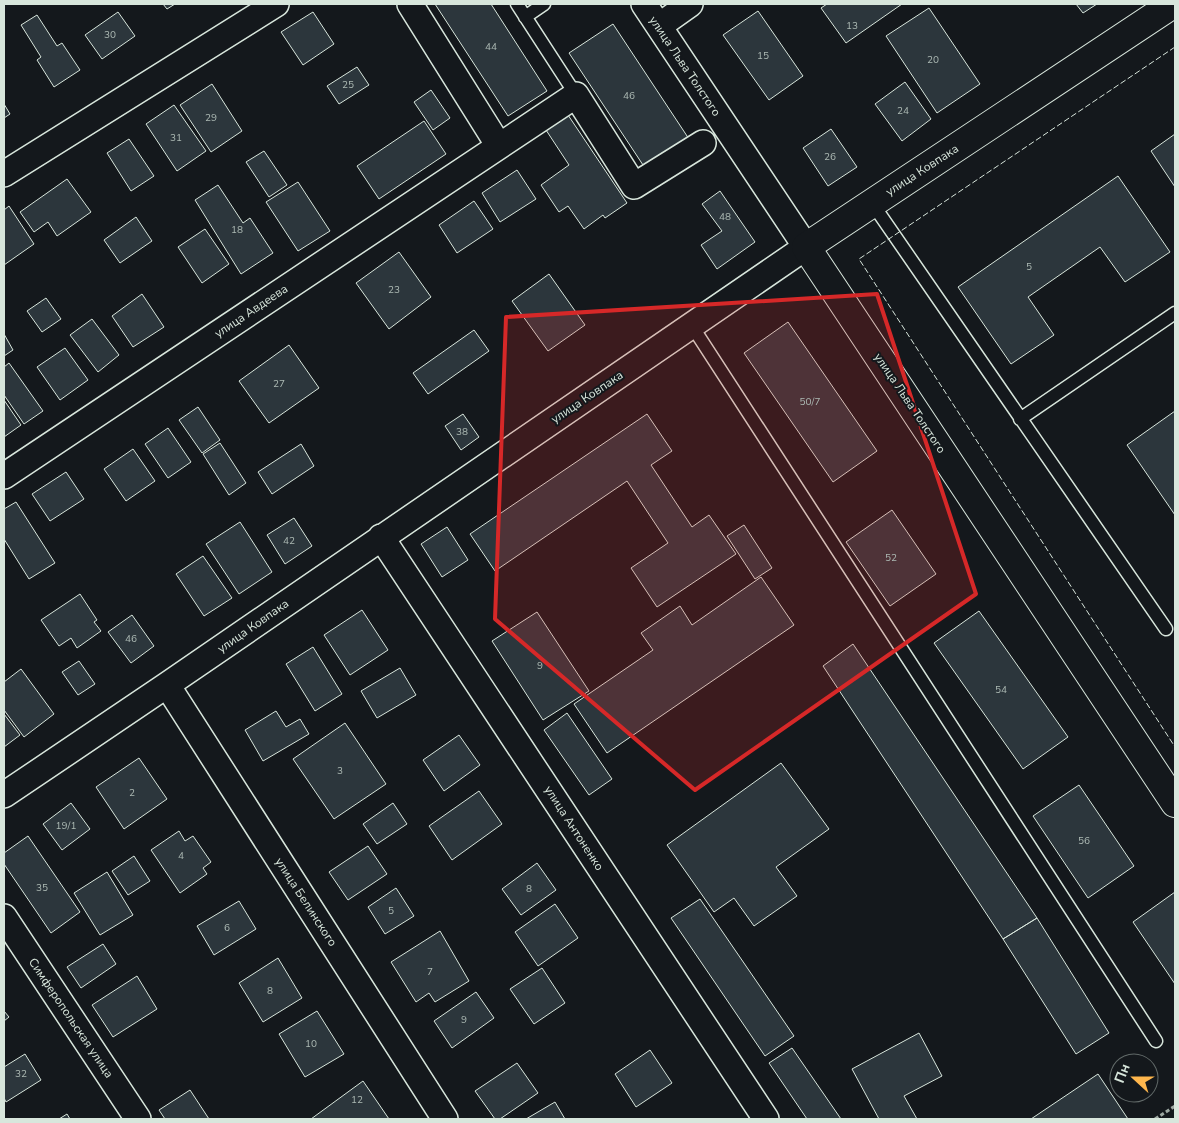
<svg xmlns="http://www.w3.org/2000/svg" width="1179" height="1123" font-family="'Nunito Sans',sans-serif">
  <rect width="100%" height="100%" fill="#14181c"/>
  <!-- building -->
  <path fill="#2c363c" stroke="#d8e6dc" d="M163,4H175L167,9Z
    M435,4H491L547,91L508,116Z
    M827,4H902L846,43L821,8Z
    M1076,4H1097L1083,13Z
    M929,8L980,84L937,113L886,36Z
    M758,11L803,76L769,100L723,35Z
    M118,12L135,36L102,59L85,35Z
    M313,12L334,44L303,65L281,32Z
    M37,15L57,46L62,43L80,70L54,87L37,60L41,57L21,25Z
    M613,24L689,139L645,168L569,53Z
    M357,67L369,85L339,104L327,86Z
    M905,82L931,119L902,141L875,104Z
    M212,84L242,131L211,152L180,105Z
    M431,90L450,118L433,130L414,102Z
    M4,104L10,114L4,118Z
    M174,105L206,151L177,171L146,124Z
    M568,115L627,203L605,218L603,215L584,229L568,206L559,212L541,185L569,165L546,130Z
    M424,121L446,154L379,199L357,166Z
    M831,129L857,167L828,186L803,148Z
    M1175,134V187L1151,151Z
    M129,139L154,176L131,191L107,153Z
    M264,151L287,185L269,197L246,162Z
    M517,170L536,199L500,222L482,193Z
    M1118,176L1170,252L1125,282L1100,247L1028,297L1054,335L1011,364L958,287Z
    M67,179L91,212L57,236L48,222L34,232L20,212Z
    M298,182L330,231L298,251L266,202Z
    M218,185L243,223L250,218L273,253L241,274L195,200Z
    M720,191L755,242L717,269L701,245L722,231L702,204Z
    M474,201L493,229L457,253L439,225Z
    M9,206L34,244L4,265V210Z
    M136,217L152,241L120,263L104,240Z
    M205,229L229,264L202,283L178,247Z
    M399,252L431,297L389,329L356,283Z
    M549,274L585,325L548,351L512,301Z
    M142,294L164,327L133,347L112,316Z
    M46,298L61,319L42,332L27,311Z
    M92,319L119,355L98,372L70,335Z
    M788,322L877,451L833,482L744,353Z
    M474,330L489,351L428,394L413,373Z
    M4,334L13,350L4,356Z
    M289,345L319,388L269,423L239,381Z
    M65,348L88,380L60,400L37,367Z
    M9,363L43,411L24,424L4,395V367Z
    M4,400L21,425L4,437Z
    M198,407L220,440L202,453L179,420Z
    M1175,411V515L1127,445Z
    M463,414L479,437L461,450L445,426Z
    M647,414L672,451L651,465L692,527L709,515L736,554L657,607L631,568L668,543L627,481L495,571L470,534Z
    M168,428L191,462L168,478L145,444Z
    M220,443L246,483L229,495L203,454Z
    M301,444L314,466L272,494L258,472Z
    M133,449L155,481L126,501L104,469Z
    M66,472L84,499L50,521L32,494Z
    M16,502L55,563L29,579L4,539V509Z
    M892,510L936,574L890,606L846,542Z
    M294,518L312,546L285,564L267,535Z
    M240,522L272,572L239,594L206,544Z
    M744,525L772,568L755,579L727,536Z
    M447,527L468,560L442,577L421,544Z
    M203,556L232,598L204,616L176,574Z
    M761,577L794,625L607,753L574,704L653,650L641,633L680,606L692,625Z
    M80,594L97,620L94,622L101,631L77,648L71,638L59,646L41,620Z
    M362,610L388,650L350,675L324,635Z
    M979,611L1068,737L1023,769L934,643Z
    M537,612L589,691L543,720L492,641Z
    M132,615L154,646L131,663L108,632Z
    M853,644L1037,918L1003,939L823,666Z
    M313,647L342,694L315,711L286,664Z
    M79,661L95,684L78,695L62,672Z
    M400,668L416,695L377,718L361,691Z
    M21,669L54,714L24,737L4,710V682Z
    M276,711L286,727L300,719L309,734L263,761L245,730Z
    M567,713L612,779L589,795L544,730Z
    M4,714L20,735L4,747Z
    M345,723L386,784L334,819L293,759Z
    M459,735L480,765L444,791L423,760Z
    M139,758L167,799L124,829L96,787Z
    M781,763L829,829L776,867L797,896L754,926L734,898L714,912L667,845Z
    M1079,785L1134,866L1088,898L1033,816Z
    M479,791L502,824L452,860L429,826Z
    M71,803L90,829L62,850L43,824Z
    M393,803L407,824L377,844L363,824Z
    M179,831L185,841L193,836L211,862L203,868L207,874L180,893L151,850Z
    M28,836L80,912L51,933L4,864V853Z
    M368,846L387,874L348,900L329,872Z
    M134,856L150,881L128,895L112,871Z
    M537,863L556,890L521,915L502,889Z
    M107,872L133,915L100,935L74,893Z
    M396,888L414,916L385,934L368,907Z
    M1175,892V984L1133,922Z
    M700,899L794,1036L765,1056L671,918Z
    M239,901L256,929L214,955L197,926Z
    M555,904L578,938L538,966L515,932Z
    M1037,918L1109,1033L1076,1054L1003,939Z
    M440,931L469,981L435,1002L429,993L416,1002L391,962Z
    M103,944L116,964L81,988L67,967Z
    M278,958L302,998L263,1022L239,983Z
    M542,968L565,1003L534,1024L510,989Z
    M137,976L157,1009L113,1037L92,1005Z
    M476,992L494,1018L452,1048L434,1021Z
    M4,1011L9,1017L4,1021Z
    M317,1011L344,1054L305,1077L279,1034Z
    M919,1033L942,1076L904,1096L917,1119H879L852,1069Z
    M792,1048L841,1119H807L769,1063Z
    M650,1050L672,1083L636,1107L615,1074Z
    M25,1054L41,1080L6,1102L4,1098V1067Z
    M517,1063L538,1093L500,1119H495L475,1091Z
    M1098,1074L1128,1119H1031Z
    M363,1081L389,1119H311Z
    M190,1090L209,1119H165L159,1110Z
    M555,1102L565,1119H526Z
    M67,1114L70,1119H59Z"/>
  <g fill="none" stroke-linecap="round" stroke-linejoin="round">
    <defs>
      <path id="service" d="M517,4L576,95
        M525,17L544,4
        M872,203L1166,629
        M692,326L1156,1041
        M1020,419L1175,313"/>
      <path id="minor" d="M410,4L499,146
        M659,26L690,4
        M4,174L276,4
        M4,476L576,95L634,186L703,143
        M381,537L766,1119
        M167,685L445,1119
        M4,795L167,685L806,247L644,4
        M4,917L138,1119"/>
      <path id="secondary" d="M1173,4L806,247L1175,803"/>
    </defs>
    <!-- service casing -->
    <use href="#service" stroke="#d8e6dc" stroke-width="15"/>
    <!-- minor casing -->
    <use href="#minor" stroke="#d8e6dc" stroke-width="28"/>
    <!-- secondary casing -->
    <use href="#secondary" stroke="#d8e6dc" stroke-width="30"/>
    <!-- path -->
    <path stroke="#9da8a2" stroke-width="3" stroke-dasharray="4 2.5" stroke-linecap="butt" d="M1155,1119L1175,1106"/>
    <!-- service -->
    <use href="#service" stroke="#14181c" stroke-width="12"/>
    <!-- minor -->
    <use href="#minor" stroke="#14181c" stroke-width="25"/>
    <!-- secondary -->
    <use href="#secondary" stroke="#14181c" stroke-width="28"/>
    <!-- fence -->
    <path stroke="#d8e6dc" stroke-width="1" stroke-dasharray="6 2.5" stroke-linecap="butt" d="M1175,47L859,259L1175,747"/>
  </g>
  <!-- marked area -->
  <path fill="#d62828" fill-opacity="0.2" stroke="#d62828" stroke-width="4" stroke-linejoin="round" d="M877,294L976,594L695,790L495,619L506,317Z"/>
  <g text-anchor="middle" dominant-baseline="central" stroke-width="4" stroke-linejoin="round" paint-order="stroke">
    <!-- number labels -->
    <g font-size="10" fill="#adbab4">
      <text x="852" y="26">13</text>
      <text x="110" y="35">30</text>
      <text x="491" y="47">44</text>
      <text x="763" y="56">15</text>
      <text x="933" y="60">20</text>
      <text x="348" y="85">25</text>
      <text x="629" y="96">46</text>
      <text x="903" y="111">24</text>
      <text x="211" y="118">29</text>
      <text x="176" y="138">31</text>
      <text x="830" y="157">26</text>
      <text x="725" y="217">48</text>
      <text x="237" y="230">18</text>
      <text x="1029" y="267">5</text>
      <text x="394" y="290">23</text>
      <text x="279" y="384">27</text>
      <text x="810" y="402">50/7</text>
      <text x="462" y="432">38</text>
      <text x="289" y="541">42</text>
      <text x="891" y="558">52</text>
      <text x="131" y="639">46</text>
      <text x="540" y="666">9</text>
      <text x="1001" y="690">54</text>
      <text x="340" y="771">3</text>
      <text x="132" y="793">2</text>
      <text x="66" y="826">19/1</text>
      <text x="1084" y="841">56</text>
      <text x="181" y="856">4</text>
      <text x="42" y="888">35</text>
      <text x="529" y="889">8</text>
      <text x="391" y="911">5</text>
      <text x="227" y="928">6</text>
      <text x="430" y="972">7</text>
      <text x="270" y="991">8</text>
      <text x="464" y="1020">9</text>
      <text x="311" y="1044">10</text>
      <text x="21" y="1074">32</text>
      <text x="357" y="1100">12</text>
    </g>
    <!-- street labels -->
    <g font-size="12" fill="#d8e6dc" stroke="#14181c">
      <text transform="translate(685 66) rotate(56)">улица Льва Толстого</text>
      <text transform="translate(922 170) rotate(-33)">улица Ковпака</text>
      <text transform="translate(251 311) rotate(-34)">улица Авдеева</text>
      <text transform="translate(587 397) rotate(-34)">улица Ковпака</text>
      <text transform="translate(910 403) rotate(56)">улица Льва Толстого</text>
      <text transform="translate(253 626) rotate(-35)">улица Ковпака</text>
      <text transform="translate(574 828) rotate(57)">улица Антоненко</text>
      <text transform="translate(306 902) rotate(57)">улица Белинского</text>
      <text transform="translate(71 1018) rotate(56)">Симферопольская улица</text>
    </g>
  </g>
  <!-- border -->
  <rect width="1179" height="1123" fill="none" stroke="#d8e6dc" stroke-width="10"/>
  <!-- north arrow -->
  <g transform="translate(1134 1078) rotate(291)"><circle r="24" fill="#14181c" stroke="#626a69"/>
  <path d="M0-4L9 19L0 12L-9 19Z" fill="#ffb74d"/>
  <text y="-8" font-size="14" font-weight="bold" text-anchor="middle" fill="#d8e6dc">Пн</text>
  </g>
</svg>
